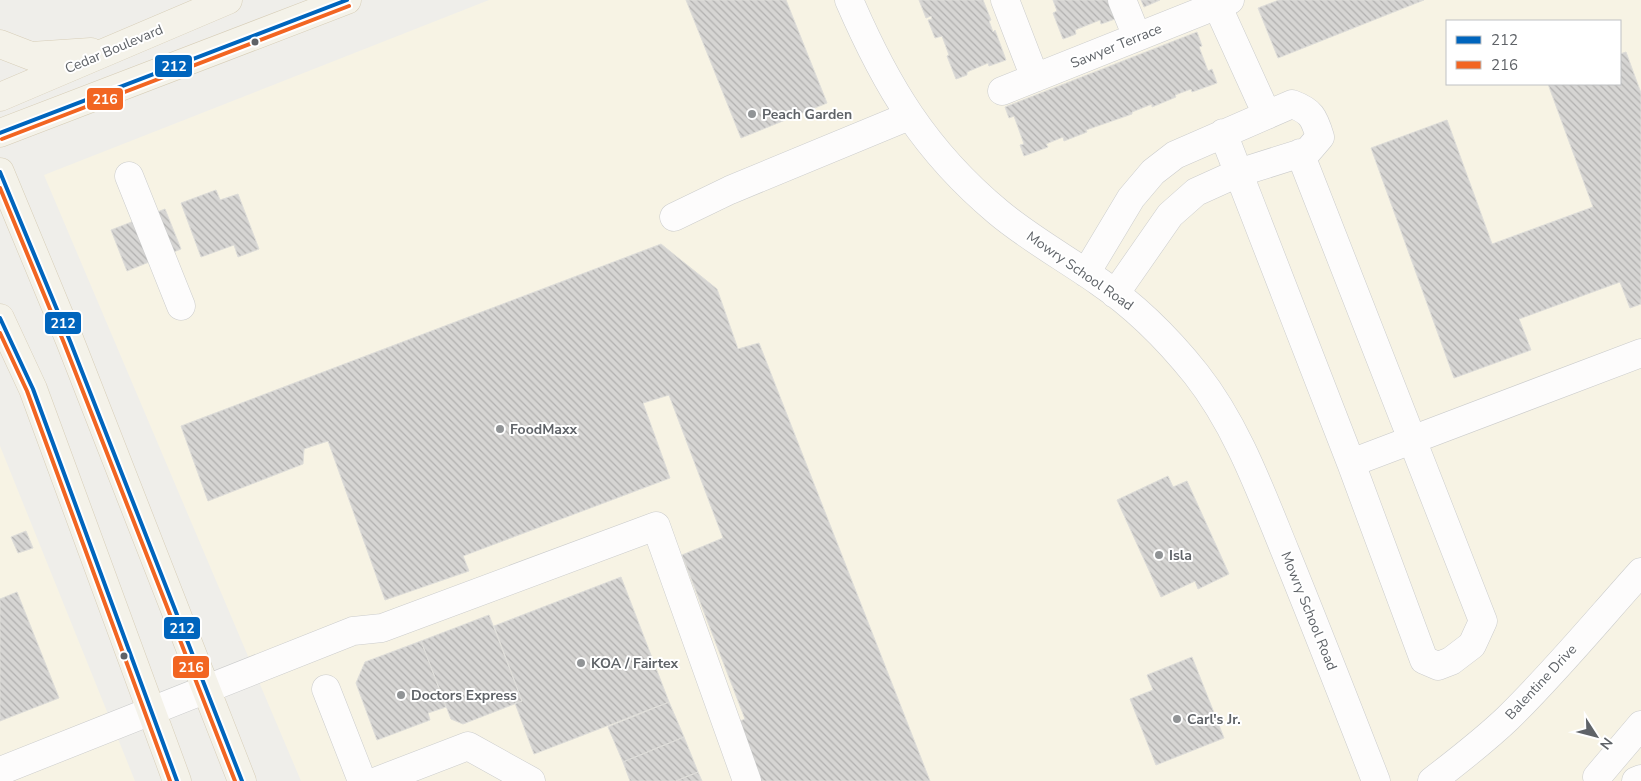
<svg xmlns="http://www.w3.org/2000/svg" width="1641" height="781" font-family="'Nunito Sans',sans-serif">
  <defs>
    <pattern id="building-back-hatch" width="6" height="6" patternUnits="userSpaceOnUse" patternTransform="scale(1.25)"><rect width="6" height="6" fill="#d6d5d3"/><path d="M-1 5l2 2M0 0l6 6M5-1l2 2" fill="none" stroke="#b1b0af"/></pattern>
  </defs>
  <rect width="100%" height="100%" fill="#efeeea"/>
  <!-- commercial -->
  <path fill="#f7f3e4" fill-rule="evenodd" d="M489,0H1641V781H301L44,175ZM1447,21H1620V84H1447Z
    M0,446L135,781H0Z"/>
  <!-- building -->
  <path fill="url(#building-back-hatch)" stroke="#deddd9" d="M686,0H786L827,103L741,138Z
    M919,0H983L991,20L989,21L993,32L995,30L1006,60L989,66L988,63L967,72V75L956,79L947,56L949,55L942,36L935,38L928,20L932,19L931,16L926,18Z
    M1053,0H1108L1115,19L1101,24L1100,20L1075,30L1076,34L1063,39L1053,13L1057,11Z
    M1141,0H1160L1144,7Z
    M1279,0H1424L1278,58L1258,8Z
    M1197,32L1202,46L1199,47L1208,71L1212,69L1217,83L1192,92L1191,89L1175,95L1176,97L1152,107V104L1132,112V114L1086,130L1087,132L1064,141L1063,137L1046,144L1048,147L1024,156L1020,145L1024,144L1014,116L1009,118L1005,107Z
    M1626,52L1641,93V304L1630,308L1620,282L1519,319L1531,350L1454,378L1371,148L1447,120L1492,244L1593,207L1548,84H1620V54Z
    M216,190L220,200L238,194L259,249L238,257L234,245L201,257L181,203Z
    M165,209L181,249L127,271L111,230Z
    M661,244L717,289L738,349L759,343L930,781H757L735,723L745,719L682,555L723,538L669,395L643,403L670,478L463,556L469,571L385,600L328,441L304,449L303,464L208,501L181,426Z
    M1168,476L1173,487L1187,481L1229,574L1198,589L1195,581L1161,597L1117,500Z
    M26,531L33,548L18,553L11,537Z
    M621,577L669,702L534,754L515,703L522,701L494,626Z
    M17,592L59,698L0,721V599Z
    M489,615L522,701L463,724L451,719L421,641Z
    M421,641L446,707L428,713L430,720L377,740L356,683L365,662Z
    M1192,657L1224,738L1156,765L1130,699L1153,690L1147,675Z
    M669,702L684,737L623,762L608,727Z
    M684,737L698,772L676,781H630L623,762Z
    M698,772L702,781H676Z"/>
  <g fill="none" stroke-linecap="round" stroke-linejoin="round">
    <defs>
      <path id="minor" d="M849,0C886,86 925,151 998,212C1029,238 1065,258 1098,281C1135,306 1168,339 1196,374C1237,426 1260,490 1285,551C1316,627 1346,704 1376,781
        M1005,0L1035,78
        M1122,0L1137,37
        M1217,5L1267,115
        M1002,91L1230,0
        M1223,133L1351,463L1641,353
        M1300,153L1483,621L1472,645L1451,661L1438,666L1424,660L1351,463
        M129,176L181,306
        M674,217L730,190L909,116
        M1086,273L1131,198L1153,172L1175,155L1292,104C1311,111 1314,117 1320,137L1308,151L1238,173L1196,192L1170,215L1115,294
        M326,689L362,781
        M0,771L353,631L382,628L656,526L747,781
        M377,781L468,746L531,781
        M1432,781C1458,761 1484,741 1508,718C1555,672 1597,621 1641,572
        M1598,781L1597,777L1641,725
        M1636,781L1641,779"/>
      <path id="major" d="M0,44L31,56L91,52
        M0,97L228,0
        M0,133L347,0
        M0,172L70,341L242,781
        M0,318L33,389L177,781"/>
    </defs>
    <!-- minor casing -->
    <use href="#minor" stroke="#cbcccc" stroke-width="29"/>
    <!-- major casing -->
    <use href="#major" stroke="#d7ceb8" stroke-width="29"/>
    <!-- minor -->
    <use href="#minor" stroke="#fdfcfc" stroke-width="28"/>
    <!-- major -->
    <use href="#major" stroke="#f4f2e9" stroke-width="28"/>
    <defs>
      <path id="bus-1" d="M0,133L347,0
        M0,172L70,341L242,781
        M0,318L33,389L177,781"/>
      <path id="bus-2" d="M2,139L349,6
        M0,188L64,343L235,781
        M0,333L27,391L170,781"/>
    </defs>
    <!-- bus-1 casing -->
    <use href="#bus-1" stroke="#fff" stroke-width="8"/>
    <!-- bus-2 casing -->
    <use href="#bus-2" stroke="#fff" stroke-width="8"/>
    <!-- bus-1 -->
    <use href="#bus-1" stroke="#0065bd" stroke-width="4"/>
    <!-- bus-2 -->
    <use href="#bus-2" stroke="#f26522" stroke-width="4"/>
  </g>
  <!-- markers -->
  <g fill="#5f6368" stroke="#fff" stroke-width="2">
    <circle cx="255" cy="42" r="4.5"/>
    <circle cx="124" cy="656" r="4.5"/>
  </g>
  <g fill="#919496" stroke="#fff" stroke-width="2">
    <circle cx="752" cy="114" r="5"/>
    <circle cx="500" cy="429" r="5"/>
    <circle cx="1159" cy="555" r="5"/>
    <circle cx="581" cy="663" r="5"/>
    <circle cx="401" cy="695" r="5"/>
    <circle cx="1177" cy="719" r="5"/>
  </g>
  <g text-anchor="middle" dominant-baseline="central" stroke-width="4" stroke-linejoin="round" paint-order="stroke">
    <!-- street labels -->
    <g font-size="14" fill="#5f6368" stroke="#fff">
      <text transform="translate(1116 46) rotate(-22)">Sawyer Terrace</text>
      <text transform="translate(114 49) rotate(-23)">Cedar Boulevard</text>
      <text transform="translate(1080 271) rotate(35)">Mowry School Road</text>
      <text transform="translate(1309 611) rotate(68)">Mowry School Road</text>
      <text transform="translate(1541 682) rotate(-47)">Balentine Drive</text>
    </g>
    <!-- poi labels -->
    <g font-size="14" font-weight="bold" fill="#5f6368" stroke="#fff" text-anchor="start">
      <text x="762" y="114">Peach Garden</text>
      <text x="510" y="429">FoodMaxx</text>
      <text x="1169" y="555">Isla</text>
      <text x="591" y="663">KOA / Fairtex</text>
      <text x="411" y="695">Doctors Express</text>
      <text x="1187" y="719">Carl's Jr.</text>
    </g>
  </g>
  <g stroke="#fff" stroke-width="2">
    <rect x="154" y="54" width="39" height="24" rx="5" fill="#0065bd"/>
    <rect x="86" y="87" width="38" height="24" rx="5" fill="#f26522"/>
    <rect x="44" y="311" width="38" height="24" rx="5" fill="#0065bd"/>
    <rect x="163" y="616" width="38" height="24" rx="5" fill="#0065bd"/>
    <rect x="172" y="655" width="38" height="24" rx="5" fill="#f26522"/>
  </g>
  <g font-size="14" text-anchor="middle" font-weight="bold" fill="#fff">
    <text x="174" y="71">212</text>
    <text x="105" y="104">216</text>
    <text x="63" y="328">212</text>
    <text x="182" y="633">212</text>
    <text x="191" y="672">216</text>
  </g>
  <!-- legend -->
  <rect x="1446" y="20" width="175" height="65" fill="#ffffff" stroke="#bfc1c3"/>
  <rect x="1456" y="36" width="25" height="8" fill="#0065bd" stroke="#bfc1c3"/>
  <text x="1491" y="45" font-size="15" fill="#5f6368">212</text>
  <rect x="1456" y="61" width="25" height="8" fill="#f26522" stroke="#bfc1c3"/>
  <text x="1491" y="70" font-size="15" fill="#5f6368">216</text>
  <!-- north arrow -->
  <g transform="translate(1596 736) rotate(126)" stroke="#ffffff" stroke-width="4" paint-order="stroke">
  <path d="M0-4L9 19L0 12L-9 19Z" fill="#5f6368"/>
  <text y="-8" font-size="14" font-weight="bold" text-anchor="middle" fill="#5f6368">N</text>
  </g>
</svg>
